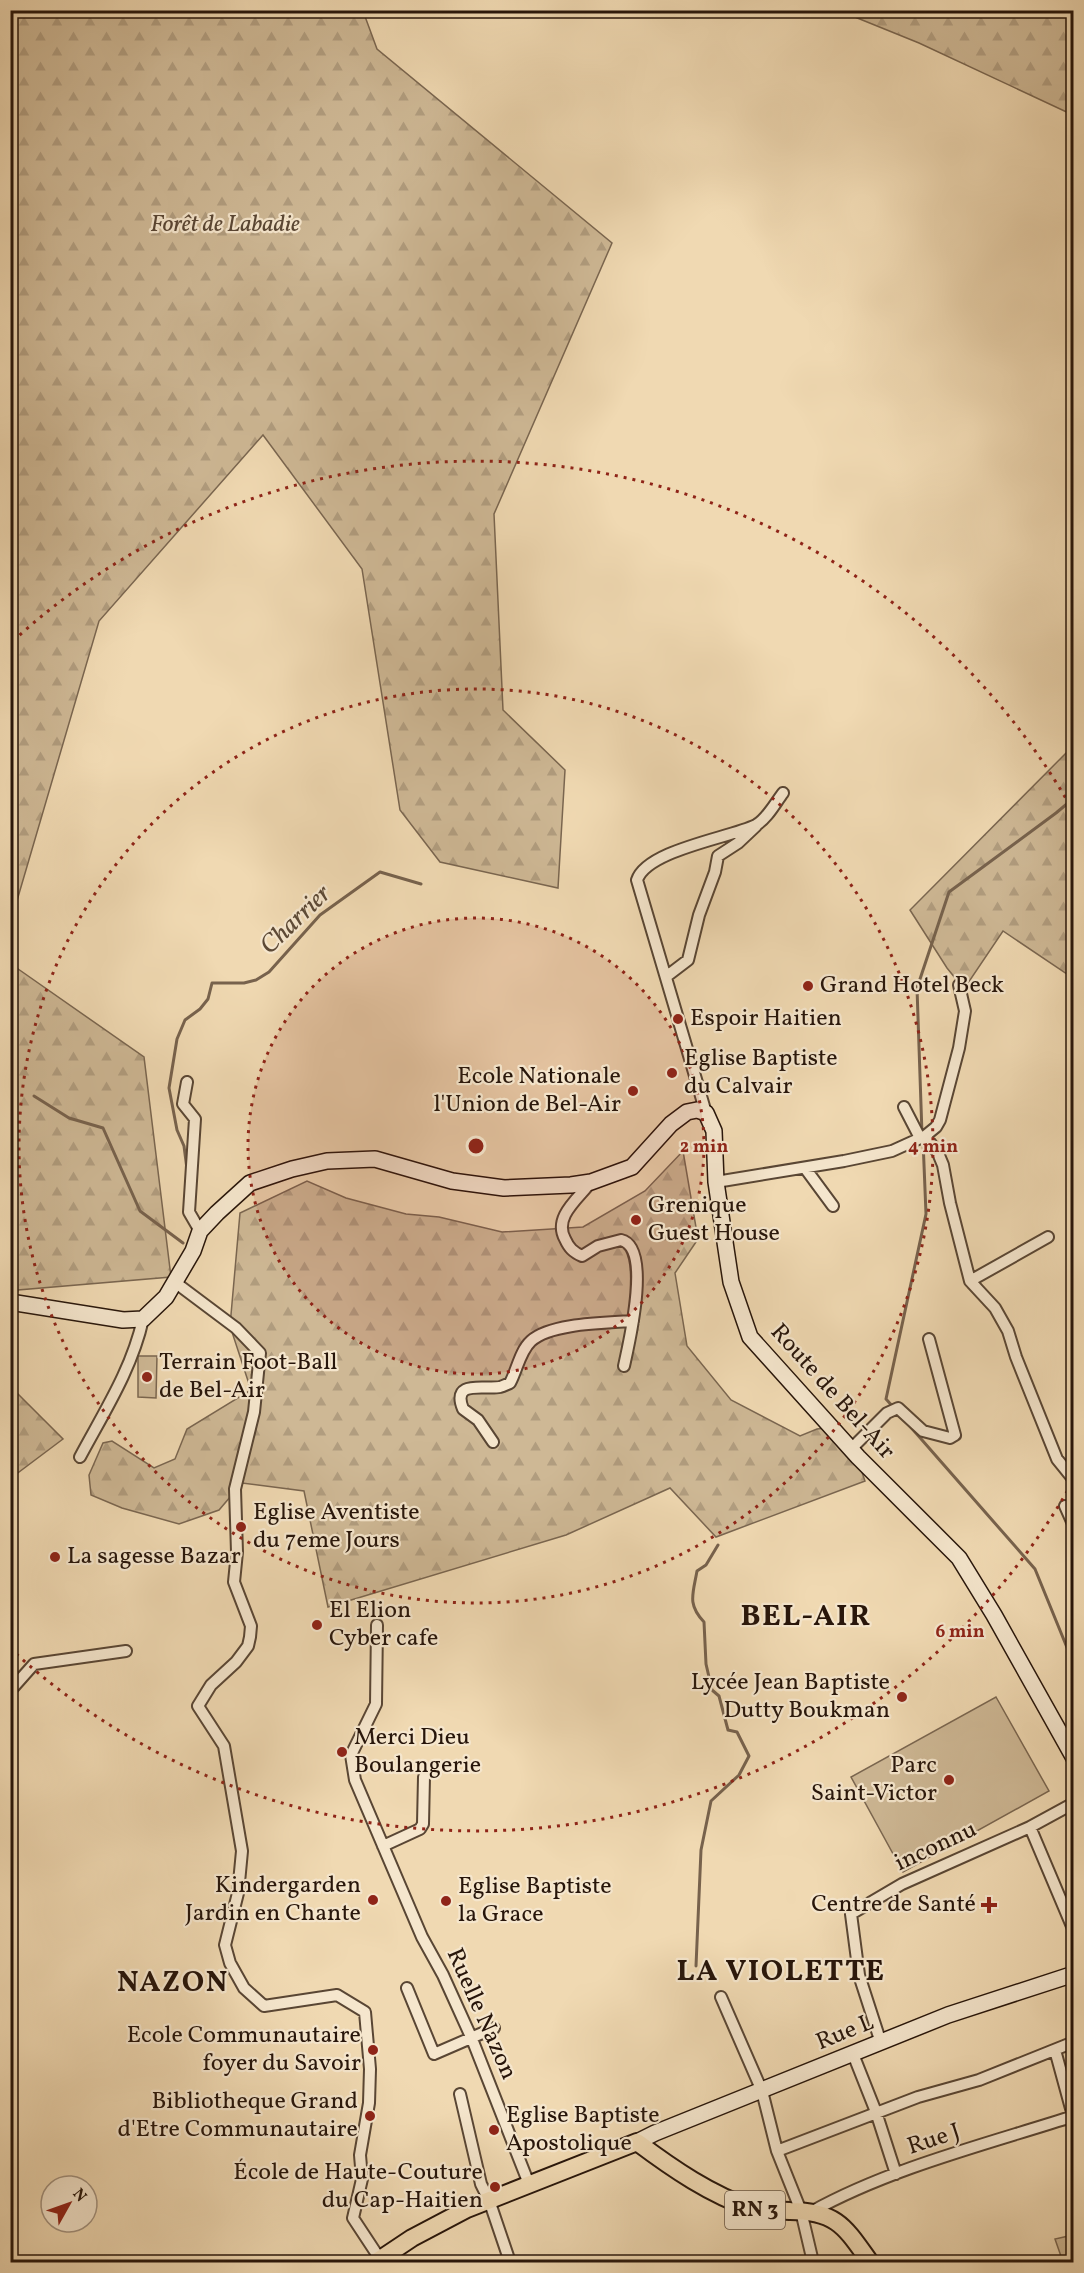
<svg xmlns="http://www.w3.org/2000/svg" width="1084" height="2273" font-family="Vollkorn,serif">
  <defs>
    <pattern id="forest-firs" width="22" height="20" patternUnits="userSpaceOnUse" patternTransform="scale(1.5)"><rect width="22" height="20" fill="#ceb895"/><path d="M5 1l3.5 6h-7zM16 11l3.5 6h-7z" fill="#b19d7f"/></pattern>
  </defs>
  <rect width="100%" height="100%" fill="#f0d9b2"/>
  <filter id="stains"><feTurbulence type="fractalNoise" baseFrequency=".00333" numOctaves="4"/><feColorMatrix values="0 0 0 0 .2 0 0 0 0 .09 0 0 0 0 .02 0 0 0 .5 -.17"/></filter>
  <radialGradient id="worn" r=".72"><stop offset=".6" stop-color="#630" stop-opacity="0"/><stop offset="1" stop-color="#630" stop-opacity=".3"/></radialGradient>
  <!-- green -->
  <path fill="#ceb895" stroke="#7a6650" stroke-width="1.5" d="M138,1356H157L156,1398L138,1397Z
    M996,1697L1049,1791L903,1872L851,1777Z
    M1073,2235V2262H1063L1055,2239Z"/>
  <!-- forest -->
  <path fill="url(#forest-firs)" stroke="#7a6650" stroke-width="1.5" d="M11,10L363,11L377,49L612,243L494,514L503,710L565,770L558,888L440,862L400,810L362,569L263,435L99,621L11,921Z
    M840,11H1073V115L919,43Z
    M1073,746V978L1003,931L964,989L947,968L910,910Z
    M11,964L144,1057L171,1277L18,1290L11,1317Z
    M683,1151L698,1239L675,1273L687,1346L731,1400L800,1436L817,1429L834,1427L851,1440L865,1481L716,1537L670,1488L566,1535L328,1607L304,1491L242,1483L219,1510L179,1524L122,1508L91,1495L89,1475L103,1443L112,1441L154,1468L175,1459L187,1429L251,1390L230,1326L240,1213L307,1181L346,1198L406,1214L439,1217L502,1232L583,1227L645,1191Z
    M11,1387L63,1439L11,1478Z"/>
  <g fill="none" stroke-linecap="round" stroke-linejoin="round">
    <!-- stream -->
    <path stroke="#77624d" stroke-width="3" d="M34,1096L69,1118L103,1128L140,1211L183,1243
      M922,1134L917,988L949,892L1056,813L1074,798
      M187,1169L184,1146L177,1130L169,1088L177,1039L185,1020L200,1009L208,999L212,983H244L256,980L269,972L320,915L380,872L421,884
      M894,1408L886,1399L926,1214L923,1140
      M908,1424L1035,1569L1068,1650L1074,1654
      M696,1966L701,1850L711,1801L739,1775L749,1756L737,1732L728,1730L719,1696L712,1690L706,1664L704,1622C687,1604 693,1594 697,1571L706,1565L718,1545"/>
    <defs>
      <path id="street" d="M667,976L688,960L699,915L715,872L718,856L738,843L756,826
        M187,1082L183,1104L195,1119L189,1212L200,1231
        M904,1107L920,1138
        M706,1113L637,880C647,850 729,838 756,825C767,819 776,802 783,793
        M925,1136L938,1153L943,1165L950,1203L970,1281L995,1308L1008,1331L1016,1357L1057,1459L1074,1480
        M805,1168L833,1206
        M591,1182C578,1199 553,1217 565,1239C569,1248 573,1252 582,1256L598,1246L621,1240C652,1247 629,1343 624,1366
        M716,1182L844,1161L892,1151L925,1136L936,1127L940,1120L959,1048L965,1011L959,985
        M970,1281L1048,1237
        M176,1283L236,1328L260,1353L254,1412L235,1489L237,1552L234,1582L251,1626L250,1637L248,1646L236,1662L211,1685L198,1706L224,1746L242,1851L238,1893L225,1945L230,1963L244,1988L264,2006L337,1995L365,2012L370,2069L369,2103L360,2155L362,2179L353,2218L380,2259
        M493,1442L478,1420L463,1409C451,1379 485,1390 500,1387C504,1386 507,1384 510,1383C517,1370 520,1351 531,1341C551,1323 606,1323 633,1321
        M851,1449L887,1413L898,1408L923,1431L950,1438L955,1435L929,1339
        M80,1457C104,1412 132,1369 143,1319
        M1065,1506L1074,1526
        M377,1625L376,1704L351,1755L355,1780L422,1937L443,1975L472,2039L529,2184
        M10,1691L34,1664L126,1651
        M1030,1827L1074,1931
        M383,1846L420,1829L423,1824L424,1777
        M407,1988L434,2054L494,2028
        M721,1997L762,2091L777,2151L801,2211L813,2262
        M881,2043L859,1975L851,1914L902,1884L1030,1827L1074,1803
        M1055,2050L1073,2116
        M853,2054L876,2112L896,2174
        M460,2094L481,2184L489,2200L510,2262
        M777,2151L918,2097L979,2080L1074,2042
        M811,2212C890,2168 987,2144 1074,2116"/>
      <path id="secondary" d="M10,1302L123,1320L143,1319L166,1297L193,1251L200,1231L217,1213L250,1183L292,1169L327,1161L375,1159L452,1181L504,1188L571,1185L591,1182L632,1167L671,1124L687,1112L697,1110L706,1113L714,1131L716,1182L731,1282L750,1337L858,1457L959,1558L994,1615L1074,1758
        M637,2142L655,2133L948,2015L1074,1974"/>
      <path id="primary" d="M376,2262L412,2238L467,2209L637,2142C673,2169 711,2195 753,2209C764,2213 779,2210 790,2211C837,2211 845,2227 870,2262"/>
    </defs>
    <!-- street casing -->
    <use href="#street" stroke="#594634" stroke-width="14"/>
    <!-- secondary casing -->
    <use href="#secondary" stroke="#27150a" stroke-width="18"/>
    <!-- primary casing -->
    <use href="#primary" stroke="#27150a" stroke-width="20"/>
    <!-- street -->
    <use href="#street" stroke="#f5e6cd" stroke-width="10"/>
    <!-- secondary -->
    <use href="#secondary" stroke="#f5e6cd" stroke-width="15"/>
    <!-- primary -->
    <use href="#primary" stroke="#f0d9b2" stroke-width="16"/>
  </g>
  <!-- distance rings -->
  <circle cx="476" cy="1146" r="228" fill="#8f2418" fill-opacity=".12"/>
  <g fill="none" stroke="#8f2418" stroke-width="3" stroke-dasharray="3 6">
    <circle cx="476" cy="1146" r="228"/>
    <circle cx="476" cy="1146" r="457"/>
    <path d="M1072 1483A685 685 0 0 1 13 1651M13 641A685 685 0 0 1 1072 809"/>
  </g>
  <!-- markers -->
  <g fill="#8f2418" stroke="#f5e6cd" stroke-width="2">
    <circle cx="808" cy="986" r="6"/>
    <circle cx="678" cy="1019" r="6"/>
    <circle cx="672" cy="1073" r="6"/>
    <circle cx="633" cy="1091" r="6"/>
    <circle cx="636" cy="1220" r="6"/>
    <circle cx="147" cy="1377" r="6"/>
    <circle cx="241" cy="1527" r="6"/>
    <circle cx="55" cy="1557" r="6"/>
    <circle cx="317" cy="1625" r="6"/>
    <circle cx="902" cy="1697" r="6"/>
    <circle cx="342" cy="1752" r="6"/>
    <circle cx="949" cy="1780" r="6"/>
    <circle cx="373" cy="1900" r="6"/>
    <circle cx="446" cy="1901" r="6"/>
    <path d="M986 1896h6v6h6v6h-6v6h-6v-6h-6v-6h6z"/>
    <circle cx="373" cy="2050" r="6"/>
    <circle cx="370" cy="2116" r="6"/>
    <circle cx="494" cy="2130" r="6"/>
    <circle cx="495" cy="2187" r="6"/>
  </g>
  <g text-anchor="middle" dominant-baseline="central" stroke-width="4.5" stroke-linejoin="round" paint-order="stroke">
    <!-- shield labels -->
    <rect fill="#f5e6cd" stroke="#655444" stroke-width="1.5" x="725" y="2191" width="60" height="38" rx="4.5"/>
    <g font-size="22" font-weight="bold" fill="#27150a">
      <text x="755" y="2210">RN 3</text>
    </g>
    <!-- park labels -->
    <g font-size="24" font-style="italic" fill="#594634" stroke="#f5e6cd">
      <text x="225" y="225">Forêt de Labadie</text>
    </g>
    <!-- poi labels -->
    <g font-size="24" fill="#27150a" stroke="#f5e6cd" text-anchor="start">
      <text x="820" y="986">Grand Hotel Beck</text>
      <text x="690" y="1019">Espoir Haitien</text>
      <text x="684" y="1059">Eglise Baptiste<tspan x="684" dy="28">du Calvair</tspan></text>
      <text x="621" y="1077" text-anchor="end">Ecole Nationale<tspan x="621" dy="28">l'Union de Bel-Air</tspan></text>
      <text x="648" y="1206">Grenique<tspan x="648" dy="28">Guest House</tspan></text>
      <text x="159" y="1363">Terrain Foot-Ball<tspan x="159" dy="28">de Bel-Air</tspan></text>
      <text x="253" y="1513">Eglise Aventiste<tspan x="253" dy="28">du 7eme Jours</tspan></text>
      <text x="67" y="1557">La sagesse Bazar</text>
      <text x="329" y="1611">El Elion<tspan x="329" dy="28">Cyber cafe</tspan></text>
      <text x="890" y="1683" text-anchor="end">Lycée Jean Baptiste<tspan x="890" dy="28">Dutty Boukman</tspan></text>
      <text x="354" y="1738">Merci Dieu<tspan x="354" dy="28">Boulangerie</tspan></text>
      <text x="937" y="1766" text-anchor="end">Parc<tspan x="937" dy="28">Saint-Victor</tspan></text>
      <text x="361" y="1886" text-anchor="end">Kindergarden<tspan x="361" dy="28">Jardin en Chante</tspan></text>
      <text x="458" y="1887">Eglise Baptiste<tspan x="458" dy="28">la Grace</tspan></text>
      <text x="976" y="1905" text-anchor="end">Centre de Santé</text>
      <text x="361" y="2036" text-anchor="end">Ecole Communautaire<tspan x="361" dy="28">foyer du Savoir</tspan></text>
      <text x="358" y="2102" text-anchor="end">Bibliotheque Grand<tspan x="358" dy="28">d'Etre Communautaire</tspan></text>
      <text x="506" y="2116">Eglise Baptiste<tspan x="506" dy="28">Apostolique</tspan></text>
      <text x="483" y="2173" text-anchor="end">École de Haute-Couture<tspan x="483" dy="28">du Cap-Haitien</tspan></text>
    </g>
    <!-- street labels -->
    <g font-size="24" fill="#27150a" stroke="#f5e6cd">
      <text transform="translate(832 1392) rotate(48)">Route de Bel-Air</text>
      <text transform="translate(936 1847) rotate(-25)">inconnu</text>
      <text transform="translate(481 2014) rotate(66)">Ruelle Nazon</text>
      <text transform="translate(845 2033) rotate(-22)">Rue L</text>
      <text transform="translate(934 2140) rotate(-18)">Rue J</text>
    </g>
    <!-- water labels -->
    <g font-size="26" font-style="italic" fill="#5c4936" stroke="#f5e6cd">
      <text transform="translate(296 920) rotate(-44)">Charrier</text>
    </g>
    <!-- district labels -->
    <g font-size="30" font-weight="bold" letter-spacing="1.5" fill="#27150a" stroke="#f5e6cd">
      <text x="806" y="1617">BEL-AIR</text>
      <text x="781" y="1972">LA VIOLETTE</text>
      <text x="173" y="1983">NAZON</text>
    </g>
  </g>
  <circle cx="476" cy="1146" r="9" fill="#8f2418" stroke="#f5e6cd" stroke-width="3"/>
  <g font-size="18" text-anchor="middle" font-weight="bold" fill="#8f2418" stroke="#f5e6cd" stroke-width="4.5" stroke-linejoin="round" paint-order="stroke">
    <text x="704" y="1152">2 min</text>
    <text x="933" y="1152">4 min</text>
    <text x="960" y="1637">6 min</text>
  </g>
  <!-- margin -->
  <rect width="1084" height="2273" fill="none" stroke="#f0d9b2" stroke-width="36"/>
  <rect x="12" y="12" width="1060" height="2249" fill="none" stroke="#27150a" stroke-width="3"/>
  <rect x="18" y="18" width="1048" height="2237" fill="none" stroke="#27150a" stroke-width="1.5"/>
  <!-- north arrow -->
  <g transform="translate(69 2204) rotate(50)"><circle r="28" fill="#f5e6cd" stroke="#a3927f" stroke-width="1.5"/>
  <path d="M0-4.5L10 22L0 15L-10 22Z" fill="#8f2418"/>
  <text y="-9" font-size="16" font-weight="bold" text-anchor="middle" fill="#27150a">N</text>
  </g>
  <rect width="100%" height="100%" filter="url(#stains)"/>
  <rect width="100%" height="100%" fill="url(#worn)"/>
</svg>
